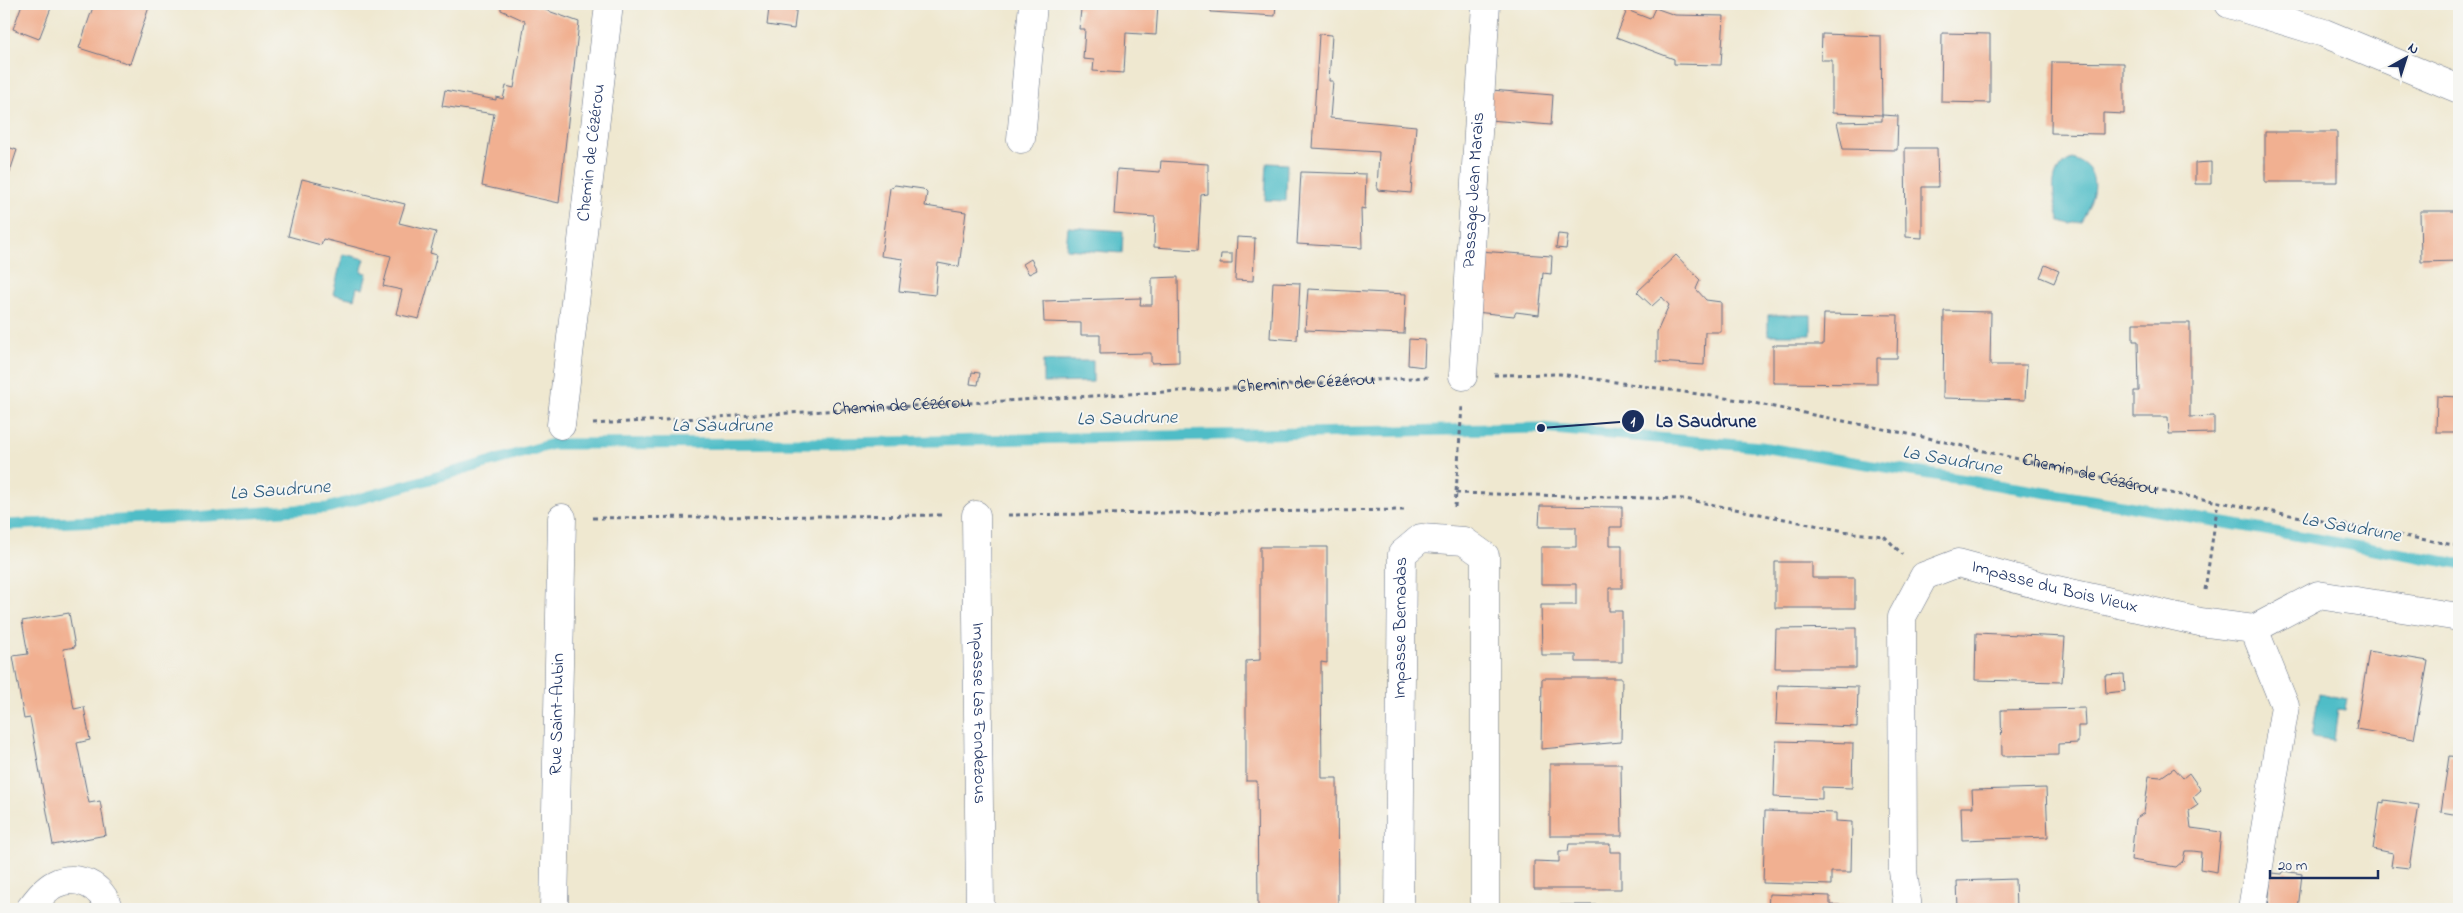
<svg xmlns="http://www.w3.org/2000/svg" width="2463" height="913" font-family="'Indie Flower',sans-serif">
  <rect width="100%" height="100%" fill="#f6f6f2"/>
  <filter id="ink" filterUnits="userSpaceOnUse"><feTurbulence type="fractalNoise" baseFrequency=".02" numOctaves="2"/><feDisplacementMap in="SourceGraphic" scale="10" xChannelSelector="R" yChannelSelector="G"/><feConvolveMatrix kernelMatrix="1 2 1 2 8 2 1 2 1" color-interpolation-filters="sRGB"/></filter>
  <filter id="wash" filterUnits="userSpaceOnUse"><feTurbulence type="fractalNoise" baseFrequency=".0096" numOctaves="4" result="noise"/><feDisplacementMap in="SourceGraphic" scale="20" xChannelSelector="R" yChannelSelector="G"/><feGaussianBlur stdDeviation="1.12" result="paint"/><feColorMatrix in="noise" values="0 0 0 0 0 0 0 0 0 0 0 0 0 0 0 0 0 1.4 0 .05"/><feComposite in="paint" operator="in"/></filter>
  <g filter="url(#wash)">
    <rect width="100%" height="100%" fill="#efe8d0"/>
    <!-- water -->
    <path fill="#4fbdc7" stroke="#357692" d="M2072,159C2104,167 2095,200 2081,221L2070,224L2060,221C2053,200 2046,169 2072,159Z
      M1267,163L1287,164L1286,201L1265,200Z
      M1068,227L1123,231L1122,253L1066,249Z
      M343,254L365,259L361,272L367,273L363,289L357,287L354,299L333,294Z
      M1768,315H1811V335H1768Z
      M1043,361H1093V382L1043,383Z
      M2319,693L2347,699L2345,710L2338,709L2334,740L2312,737Z"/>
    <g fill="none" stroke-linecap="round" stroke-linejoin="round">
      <!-- stream -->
      <path stroke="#4fbdc7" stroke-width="11" d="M4,525L192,517L327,508L553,444L843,443L1541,428L1761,447L2116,504L2459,564"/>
    </g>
    <g id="blocks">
      <!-- building -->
      <path fill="#f1b091" d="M22,4H48L51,8L39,39L13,29Z
        M94,4H150L130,64L79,48Z
        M501,4H529L579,22L559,203L482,186L494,114L442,106L445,90L496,100V97L503,99L506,86L514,88L525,21L501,10Z
        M741,4H797L794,29L767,25L769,8Z
        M1076,4H1158L1156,35L1126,33L1124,73L1093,71L1094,60L1083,59L1085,29H1079L1081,9H1076Z
        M1211,4H1276L1275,16L1211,12Z
        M1655,8L1675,15L1724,16L1721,65L1674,64V59L1616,37L1627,10L1650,19Z
        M1942,33L1990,34V103L1941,102Z
        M1319,34L1332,35L1329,81H1333L1330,118L1416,126L1411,193L1377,190L1379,152L1312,148Z
        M1822,34L1881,36L1882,115L1832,113V60H1821Z
        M2052,62L2124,63V114L2103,113V134L2051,133Z
        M1491,90L1553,95L1551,125L1489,120Z
        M1882,115L1898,116L1897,150L1843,149L1837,122L1882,121Z
        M2265,132H2337V182H2265Z
        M4,146L17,150L4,190Z
        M1905,148H1937L1938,187H1922V238L1906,237Z
        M1161,161L1208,164V194L1201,195L1198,250L1154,247L1155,217L1114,214L1117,169L1160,172Z
        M2211,162V184H2195V163Z
        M1301,172L1366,174L1365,209L1361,208L1362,248L1297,244Z
        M302,179L405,204L399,223L436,232L430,253L437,255L419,319L396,314L402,290L383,286L391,256L323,239L321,245L288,236Z
        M895,185L923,189L927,193L925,206L966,212L959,267L938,263L935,295L899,291L903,259L881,256L890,188Z
        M2420,211H2459V261L2421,262Z
        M1558,234L1568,235L1566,249L1556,248Z
        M1237,237L1255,238L1253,281L1235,280Z
        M1479,251L1552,256L1551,274L1543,273L1539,315L1516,312L1514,316L1475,312Z
        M1221,254H1232V264H1220Z
        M1676,255L1700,280L1696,289L1706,300L1721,302V332H1705L1704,365L1657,362V332L1669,305L1662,297L1652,306L1637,292Z
        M1031,259L1037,270L1029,274L1023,264Z
        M2045,265L2059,271L2054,283L2040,277Z
        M1178,277L1179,362L1151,363V353L1100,354V335H1081V323L1044,322L1043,301L1141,298L1140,305H1152V278Z
        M1273,282L1300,283L1297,340L1270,338Z
        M1308,289L1406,294L1404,334L1305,330Z
        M1944,311L1991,312L1990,365H2027L2025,400L1943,398Z
        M1824,314L1898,315L1897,358H1877V384L1773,383V345H1823Z
        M2133,323H2190V417L2214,416V433L2169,434L2168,417H2134V391H2139L2138,341H2133Z
        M1409,339L1425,340L1424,367L1408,365Z
        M972,372L980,373L978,385L970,384Z
        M2437,396L2459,397V432H2436Z
        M1540,506L1622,507V527H1610V545H1622V588H1609V611H1622V662H1576V655H1542L1541,605H1576V584H1541V547H1576V527H1539Z
        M1260,547H1327V663L1321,662L1322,778H1337L1338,909H1258L1257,781H1246V661L1260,660Z
        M1775,562H1812V578H1855V608H1775Z
        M69,613L75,647L63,649L74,709L84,707L90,740L77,743L89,803L100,801L106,835L53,845L30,718L24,719L13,656L28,654L22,621Z
        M1856,628V668H1775L1776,629Z
        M1976,633L2065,637L2062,682L1975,680Z
        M2369,651L2428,661L2414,739L2356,729Z
        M2124,674L2125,691L2106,693L2105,675Z
        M1542,678H1622L1621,742L1541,749Z
        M1778,685L1858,687L1857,727L1776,724Z
        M2085,708L2086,726H2078V743L2058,744V755L2002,756L2001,710Z
        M1776,741L1853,743L1852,788L1822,787V799L1774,797Z
        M2449,756L2459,757V815L2441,812Z
        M1550,764H1621L1622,836H1550Z
        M2174,768L2183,778L2189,773L2201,790L2193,797L2198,805L2189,811L2191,828L2221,832L2217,872L2200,869L2201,852L2193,851H2185L2183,861L2176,867L2131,860L2135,819L2144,813L2149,776L2161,777Z
        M2046,788L2048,837L1962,840L1961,807H1973L1972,790Z
        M2384,800L2419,805L2409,868L2391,866L2393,853L2373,849L2380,802L2384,803Z
        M1765,811L1836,813V821L1852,822L1851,872H1831V885L1763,883Z
        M1569,844H1610V852H1621V889H1534V861L1559,862V851H1568Z
        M2284,871L2302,874L2298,909H2268L2271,873L2282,874Z
        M2015,879L2016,909H1958L1957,881Z
        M1769,894L1830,896V905H1853V909H1768Z
        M1560,905H1621L1622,909H1560Z"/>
    </g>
  </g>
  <g filter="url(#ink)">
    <use href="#blocks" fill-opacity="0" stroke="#657086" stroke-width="1"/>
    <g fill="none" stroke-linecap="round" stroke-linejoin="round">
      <defs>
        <g id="minor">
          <path d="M2229,4L2324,33L2459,89"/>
          <path d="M1021,139L1033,4"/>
          <path id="s3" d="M1463,376L1486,4"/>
          <path id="s4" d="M561,425L609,4"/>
          <path id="s5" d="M976,515L980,909"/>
          <path d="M2254,629L2318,595L2459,617"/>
          <path d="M30,909C36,901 45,889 55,884C76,873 104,886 108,909"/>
          <path id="s6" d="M554,909L562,518"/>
          <path id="s7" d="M1399,909L1402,554L1421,538L1464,541L1485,556V909"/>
          <path id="s8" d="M1908,909L1903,871L1902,617L1924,576L1958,563L2057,590L2200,622L2254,629"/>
          <path d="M2252,909L2285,706L2254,629"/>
        </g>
      </defs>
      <!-- minor casing -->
      <use href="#minor" stroke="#657086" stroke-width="29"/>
      <!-- path -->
      <g stroke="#657086" stroke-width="3" stroke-dasharray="4 4" stroke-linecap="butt">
        <path id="s1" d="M1494,375L1560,374L1739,400L1928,438L2143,488L2459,546"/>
        <path id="s2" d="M593,424L1430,377"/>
        <path d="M1456,493L1685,499L1854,533L1884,536L1902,554"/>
        <path d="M1455,507L1462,406"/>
        <path d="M1008,515L1404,510"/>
        <path d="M593,518L944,515"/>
        <path d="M2205,590L2218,502"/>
      </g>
      <!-- minor -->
      <use href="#minor" stroke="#fff" stroke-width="28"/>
    </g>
  </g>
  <g text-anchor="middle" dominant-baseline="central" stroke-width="4" stroke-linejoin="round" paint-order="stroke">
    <!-- street labels -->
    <g font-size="18" fill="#1b2f5e" stroke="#f6f6f2">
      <text stroke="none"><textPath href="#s4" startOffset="274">Chemin de Cézérou</textPath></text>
      <text stroke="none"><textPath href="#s3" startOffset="186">Passage Jean Marais</textPath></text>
      <text stroke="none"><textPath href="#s2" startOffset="714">Chemin de Cézérou</textPath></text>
      <text stroke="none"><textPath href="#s2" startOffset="309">Chemin de Cézérou</textPath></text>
      <text stroke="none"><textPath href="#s1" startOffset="606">Chemin de Cézérou</textPath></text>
      <text stroke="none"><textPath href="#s8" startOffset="475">Impasse du Bois Vieux</textPath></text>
      <text stroke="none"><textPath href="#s7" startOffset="281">Impasse Bernadas</textPath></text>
      <text stroke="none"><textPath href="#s5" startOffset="198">Impasse Las Fondezous</textPath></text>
      <text stroke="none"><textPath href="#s6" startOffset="195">Rue Saint-Aubin</textPath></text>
    </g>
    <!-- water labels -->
    <g font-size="19" font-style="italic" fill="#2b5a7e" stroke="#f6f6f2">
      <text transform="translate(1127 419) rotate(-1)">La Saudrune</text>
      <text x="722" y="426">La Saudrune</text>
      <text transform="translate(1952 461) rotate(10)">La Saudrune</text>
      <text transform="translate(280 491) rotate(-4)">La Saudrune</text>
      <text transform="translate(2351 528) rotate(10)">La Saudrune</text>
    </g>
  </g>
  <!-- callouts -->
  <path fill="none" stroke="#1b2f5e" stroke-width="2" d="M1541 428L1633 421"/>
  <g fill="#1b2f5e" stroke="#f6f6f2" stroke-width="2">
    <circle cx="1541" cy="428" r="5"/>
    <circle cx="1633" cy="421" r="12"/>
  </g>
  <g font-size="15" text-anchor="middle" font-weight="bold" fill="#fff">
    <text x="1633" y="426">1</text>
  </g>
  <g font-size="19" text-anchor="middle" font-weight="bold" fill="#1b2f5e" stroke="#f6f6f2" stroke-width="4" stroke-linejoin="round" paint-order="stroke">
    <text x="1706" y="427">La Saudrune</text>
  </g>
  <!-- margin -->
  <rect width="2463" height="913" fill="none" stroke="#f6f6f2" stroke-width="20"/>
  <!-- north arrow -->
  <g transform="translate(2406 58) rotate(39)" stroke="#f6f6f2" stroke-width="4" paint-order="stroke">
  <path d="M0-4L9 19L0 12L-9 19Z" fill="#1b2f5e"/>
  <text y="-8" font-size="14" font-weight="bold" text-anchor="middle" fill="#1b2f5e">N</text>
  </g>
  <!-- scale -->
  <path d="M2270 870v8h108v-8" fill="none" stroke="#1b2f5e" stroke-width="2.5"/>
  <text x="2278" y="870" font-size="15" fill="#1b2f5e" stroke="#f6f6f2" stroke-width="4" paint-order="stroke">20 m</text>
</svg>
